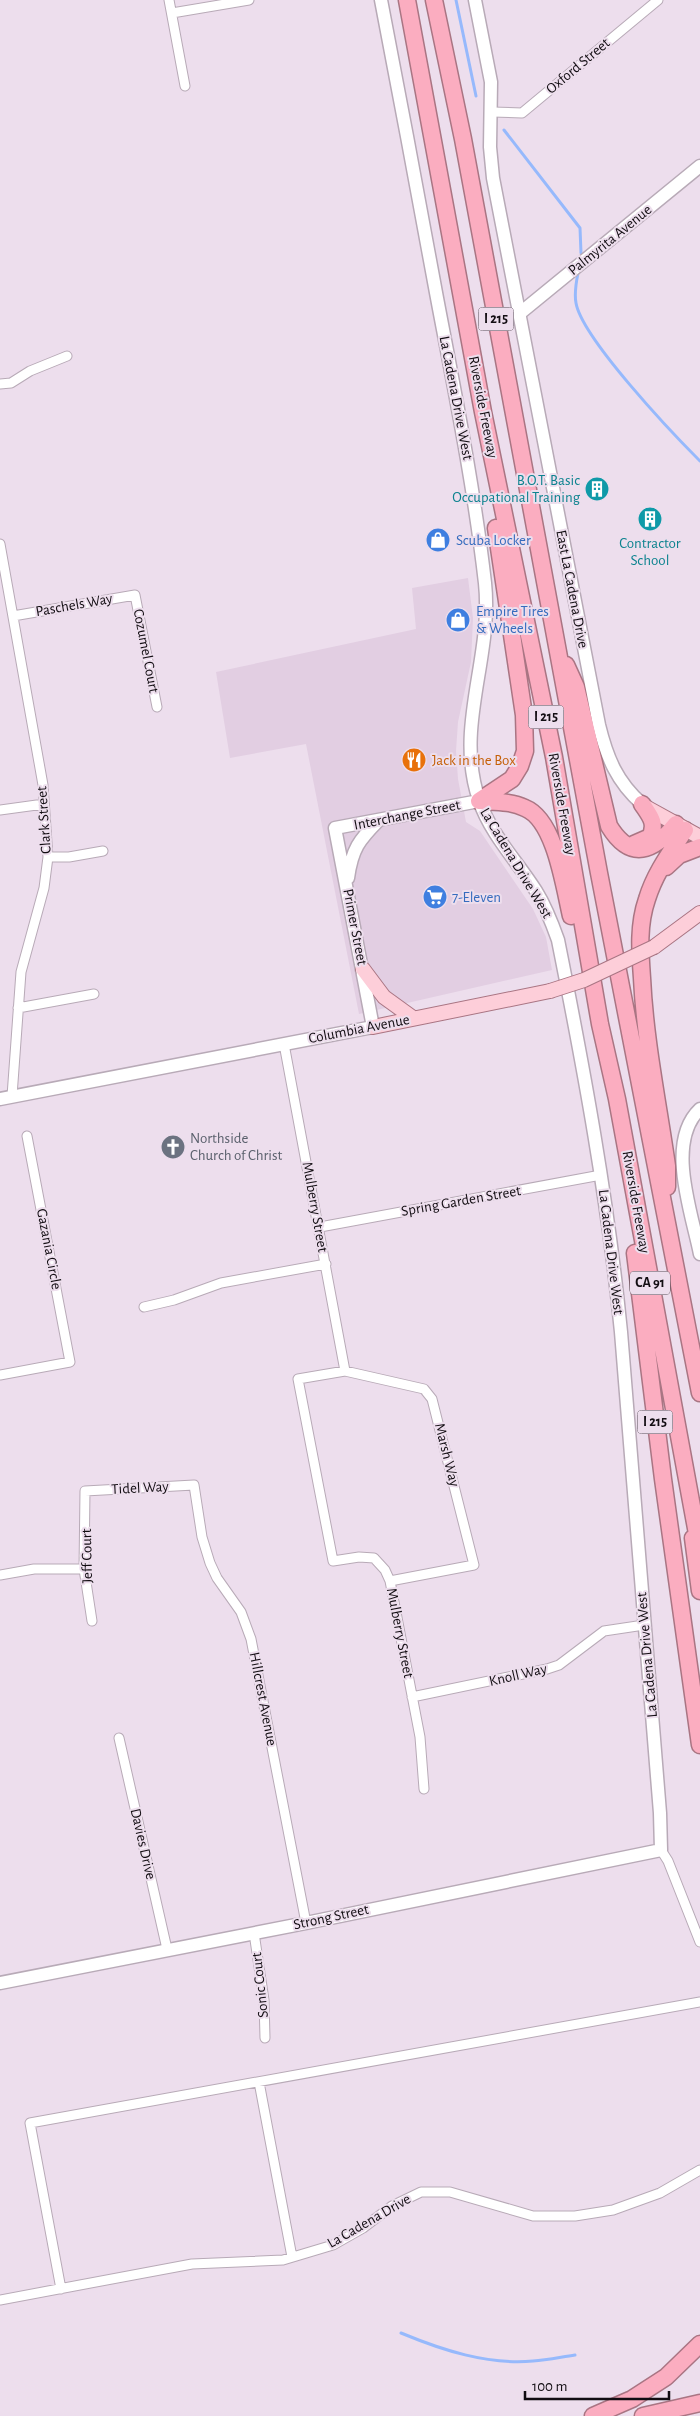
<svg xmlns="http://www.w3.org/2000/svg" width="700" height="2416" font-family="'Alegreya Sans',sans-serif">
  <rect width="100%" height="100%" fill="#eddeed"/>
  <!-- built -->
  <path fill="#e2cee2" d="M468,578L473,618L471,662L458,722L456,751L458,779L466,822L480,831L533,909L546,937L552,970L359,1014L306,744L230,758L216,672L416,629L412,588Z"/>
  <g fill="none" stroke-linecap="round" stroke-linejoin="round">
    <!-- stream -->
    <path stroke="#96b9fc" stroke-width="3" d="M456,0L476,96
      M504,130L580,228L581,253
      M578,273C576,283 574,293 576,303C582,338 672,433 700,461
      M401,2333C442,2350 487,2365 533,2361C547,2360 561,2357 575,2355"/>
    <defs>
      <path id="street" d="M169,0L185,86
        M172,13L249,0
        M492,112L522,113L658,0
        M0,384L11,383L30,371L67,356
        M0,544L43,785L48,857L44,888L21,972L12,1096
        M13,616L135,595L157,707
        M0,810L44,804
        M48,857H69L103,851
        M18,1008L94,994
        M284,1044L345,1371
        M320,1227L601,1175
        M144,1307L174,1300L221,1283L326,1264
        M0,1375L70,1362L27,1136
        M0,1575L34,1569H84
        M390,1581L474,1565L432,1399L424,1389L345,1371L298,1379L333,1561L359,1557L374,1558L385,1570L390,1581L420,1737L424,1789
        M92,1621L84,1569L85,1491L194,1485L202,1537L210,1563L217,1578L241,1612L251,1639L306,1923
        M412,1697L547,1669L559,1665L604,1631L644,1625
        M119,1738L167,1949
        M661,1850L668,1861L700,1942
        M254,1933L264,2000L265,2038
        M259,2082L292,2257
        M61,2289L30,2123L700,2002
        M0,2300L192,2264L283,2260L333,2245L363,2228L392,2206L421,2192H450L533,2216H575L613,2210L660,2193L700,2170"/>
      <path id="secondary" d="M475,0L491,82L490,147L493,178L599,725C607,758 617,782 642,804
        M519,314L700,166
        M348,878C352,849 359,840 379,820
        M0,1099L373,1027L335,828L479,801
        M700,1109C665,1142 692,1213 700,1254
        M0,1983L306,1923L661,1850L660,1813L621,1332C608,1200 584,1070 558,940C552,923 546,907 536,891C517,861 491,835 479,800C454,726 493,659 485,583C474,487 455,393 437,298C419,199 400,99 381,0"/>
      <path id="primary" d="M642,805L700,837
        M654,947L700,913
        M363,969L384,997L413,1018
        M373,1027L550,991"/>
      <path id="highway" d="M407,0L483,412L554,757L600,1024L617,1099L700,1550
        M434,0L463,139L599,873L700,1393
        M566,665L576,687L609,826C631,862 654,851 676,824
        M479,801L512,779L520,766L525,751L524,715L496,528
        M479,801C495,802 511,801 525,808C555,820 564,886 571,916
        M634,844L650,837C657,823 650,816 642,804
        M666,867L679,855L700,847
        M667,1187V1166C658,1103 645,1041 642,978C640,951 638,925 647,899C655,873 670,853 685,830
        M635,1253L663,1479L700,1745
        M693,1538L700,1591
        M593,2416L632,2399L666,2377L700,2344
        M643,2416L700,2403"/>
    </defs>
    <!-- street casing -->
    <use href="#street" stroke="#b8aab7" stroke-width="11"/>
    <!-- secondary casing -->
    <use href="#secondary" stroke="#b8aab7" stroke-width="15"/>
    <!-- primary casing -->
    <use href="#primary" stroke="#a97583" stroke-width="16"/>
    <!-- highway casing -->
    <use href="#highway" stroke="#a97583" stroke-width="19"/>
    <!-- street -->
    <use href="#street" stroke="#fff" stroke-width="9"/>
    <!-- secondary -->
    <use href="#secondary" stroke="#fff" stroke-width="12"/>
    <!-- primary -->
    <use href="#primary" stroke="#fdced9" stroke-width="14"/>
    <!-- highway -->
    <use href="#highway" stroke="#fbadc0" stroke-width="16"/>
    <defs>
      <path id="primary-bridge" d="M550,991L584,980L654,947"/>
    </defs>
    <!-- primary-bridge casing -->
    <use href="#primary-bridge" stroke="#a97583" stroke-width="16" stroke-linecap="butt"/>
    <!-- primary-bridge -->
    <use href="#primary-bridge" stroke="#fdced9" stroke-width="14"/>
  </g>
  <!-- icons -->
  <defs>
    <symbol id="building-disc" viewBox="-11 -11 22 22"><circle r="9.5" fill="#0f9aa8" stroke="#eddeed"/><path d="M-4-6H4V6H1V3H-1V6H-4ZM-2.5-4.3h1.7v1.8h-1.7ZM.8-4.3h1.7v1.8H.8ZM-2.5-1h1.7V.8h-1.7ZM.8-1h1.7V.8H.8Z" fill="#fff"/></symbol>
    <symbol id="shop-disc" viewBox="-11 -11 22 22"><circle r="9.5" fill="#3f7fe0" stroke="#eddeed"/><path d="M-5-2.5h2.3a2.7 3.5 0 0 1 5.4 0H5L5.5 6h-11ZM-1.5-2.5h3a1.5 2.3 0 0 0-3 0Z" fill="#fff"/></symbol>
    <symbol id="restaurant-disc" viewBox="-11 -11 22 22"><circle r="9.5" fill="#e8710a" stroke="#eddeed"/><path d="M-5-6h1v4h1v-4h1v4h1v-4h1v5L-1.5 .5V6h-2V.5L-5-1ZM5-6V6H3V1.5H1.5Q1.5-4 5-6Z" fill="#fff"/></symbol>
    <symbol id="supermarket-disc" viewBox="-11 -11 22 22"><circle r="9.5" fill="#3f7fe0" stroke="#eddeed"/><path d="M-6-5.5h2.5l.6 2H6L4.5 2H-2.5L-4.4-4H-6ZM-1.5 3.2a1.3 1.3 0 1 0 .1 0ZM3 3.2a1.3 1.3 0 1 0 .1 0Z" fill="#fff"/></symbol>
    <symbol id="church-disc" viewBox="-11 -11 22 22"><circle r="9.5" fill="#6b7280" stroke="#eddeed"/><path d="M-1.2-6h2.4v3.5h3.3v2.4h-3.3V6h-2.4V-.1h-3.3v-2.4h3.3Z" fill="#fff"/></symbol>
  </defs>
  <g fill-rule="evenodd">
    <use href="#building-disc" x="583" y="475" width="28" height="28"/>
    <use href="#building-disc" x="636" y="505" width="28" height="28"/>
    <use href="#shop-disc" x="424" y="526" width="28" height="28"/>
    <use href="#shop-disc" x="444" y="606" width="28" height="28"/>
    <use href="#restaurant-disc" x="400" y="746" width="28" height="28"/>
    <use href="#supermarket-disc" x="421" y="883" width="28" height="28"/>
    <use href="#church-disc" x="159" y="1133" width="28" height="28"/>
  </g>
  <g text-anchor="middle" dominant-baseline="central" stroke-width="4" stroke-linejoin="round" paint-order="stroke">
    <!-- shield labels -->
    <g fill="#eddeed" stroke="#544c54" stroke-width="1">
      <rect x="478.5" y="307.5" width="35" height="23" rx="4"/>
      <rect x="528.5" y="705.5" width="35" height="23" rx="4"/>
      <rect x="630" y="1271.5" width="40" height="23" rx="4"/>
      <rect x="637.5" y="1410.5" width="35" height="23" rx="4"/>
    </g>
    <g font-size="14" font-weight="bold" fill="#120d12">
      <text x="496" y="319">I 215</text>
      <text x="546" y="717">I 215</text>
      <text x="650" y="1283">CA 91</text>
      <text x="655" y="1422">I 215</text>
    </g>
    <!-- street labels -->
    <g font-size="15" fill="#120d12" stroke="#eddeed">
      <text transform="translate(578 66) rotate(-40)">Oxford Street</text>
      <text transform="translate(610 240) rotate(-39)">Palmyrita Avenue</text>
      <text transform="translate(456 398) rotate(79)">La Cadena Drive West</text>
      <text transform="translate(483 407) rotate(79)">Riverside Freeway</text>
      <text transform="translate(572 589) rotate(79)">East La Cadena Drive</text>
      <text transform="translate(74 605) rotate(-10)">Paschels Way</text>
      <text transform="translate(146 651) rotate(79)">Cozumel Court</text>
      <text transform="translate(562 804) rotate(80)">Riverside Freeway</text>
      <text transform="translate(407 815) rotate(-11)">Interchange Street</text>
      <text transform="translate(44 820) rotate(-94)">Clark Street</text>
      <text transform="translate(516 863) rotate(59)">La Cadena Drive West</text>
      <text transform="translate(355 927) rotate(79)">Primer Street</text>
      <text transform="translate(359 1029) rotate(-11)">Columbia Avenue</text>
      <text transform="translate(461 1201) rotate(-10)">Spring Garden Street</text>
      <text transform="translate(636 1202) rotate(80)">Riverside Freeway</text>
      <text transform="translate(315 1207) rotate(80)">Mulberry Street</text>
      <text transform="translate(49 1249) rotate(79)">Gazania Circle</text>
      <text transform="translate(611 1252) rotate(83)">La Cadena Drive West</text>
      <text transform="translate(447 1455) rotate(76)">Marsh Way</text>
      <text transform="translate(140 1488) rotate(-3)">Tidel Way</text>
      <text transform="translate(87 1556) rotate(-91)">Jeff Court</text>
      <text transform="translate(400 1633) rotate(79)">Mulberry Street</text>
      <text transform="translate(647 1655) rotate(-95)">La Cadena Drive West</text>
      <text transform="translate(518 1675) rotate(-13)">Knoll Way</text>
      <text transform="translate(263 1699) rotate(79)">Hillcrest Avenue</text>
      <text transform="translate(143 1844) rotate(77)">Davies Drive</text>
      <text transform="translate(331 1917) rotate(-12)">Strong Street</text>
      <text transform="translate(260 1985) rotate(-96)">Sonic Court</text>
      <text transform="translate(369 2221) rotate(-30)">La Cadena Drive</text>
    </g>
    <!-- culture labels -->
    <g font-size="15" fill="#0d838f" stroke="#eddeed" text-anchor="end">
      <text x="580" y="480">B.O.T. Basic<tspan x="580" dy="17">Occupational Training</tspan></text>
      <text x="650" y="543" text-anchor="middle">Contractor<tspan x="650" dy="17">School</tspan></text>
    </g>
    <!-- shop labels -->
    <g font-size="15" fill="#366cbe" stroke="#eddeed" text-anchor="start">
      <text x="456" y="540">Scuba Locker</text>
      <text x="476" y="611">Empire Tires<tspan x="476" dy="17">&amp; Wheels</tspan></text>
      <text x="452" y="897">7-Eleven</text>
    </g>
    <!-- food labels -->
    <g font-size="15" fill="#c56008" stroke="#eddeed" text-anchor="start">
      <text x="432" y="760">Jack in the Box</text>
    </g>
    <!-- worship labels -->
    <g font-size="15" fill="#5b616d" stroke="#eddeed" text-anchor="start">
      <text x="190" y="1138">Northside<tspan x="190" dy="17">Church of Christ</tspan></text>
    </g>
  </g>
  <!-- scale -->
  <path d="M525 2391v8h144v-8" fill="none" stroke="#120d12" stroke-width="2.5"/>
  <text x="532" y="2391" font-size="15" fill="#120d12" stroke="#eddeed" stroke-width="4" paint-order="stroke">100 m</text>
</svg>
